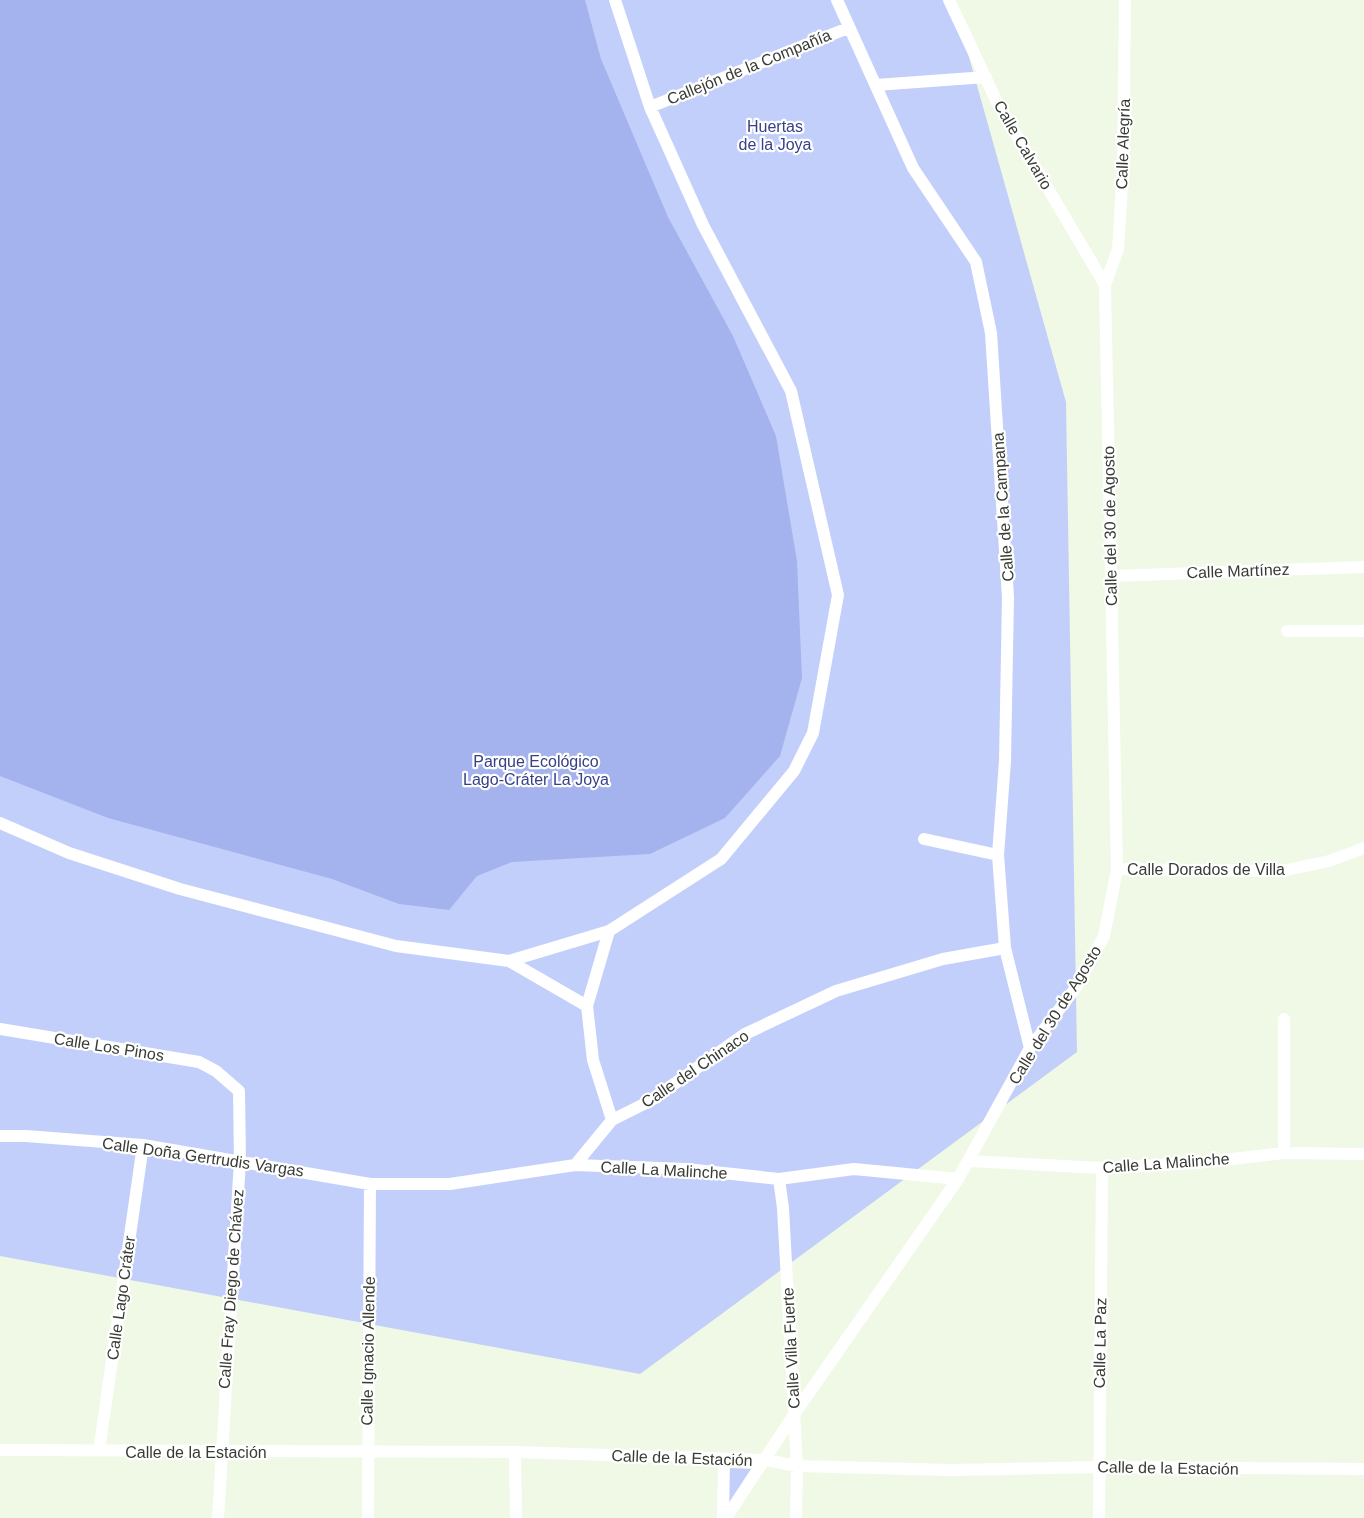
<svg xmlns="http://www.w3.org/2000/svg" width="1364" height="1518" font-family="Arial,sans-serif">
  <rect width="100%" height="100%" fill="#f0f9e5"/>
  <!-- green -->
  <path fill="#c3cffb" d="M0,0H953L1066,402L1077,1052L640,1374L0,1256Z
    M729,1468L754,1469L729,1507Z"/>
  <!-- water -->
  <path fill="#a4b3ee" d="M0,0H585L601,59L668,217L733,336L776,436L797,561L802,678L780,756L725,818L650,854L512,862L477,876L449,910L399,904L332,879L108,818L0,776Z"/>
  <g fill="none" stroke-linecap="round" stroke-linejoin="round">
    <!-- street -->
    <path stroke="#fff" stroke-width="12" d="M837,0L913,168L976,262L991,333L1008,597L1005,761L998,855L1005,948L1030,1048
      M949,0L997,102L1105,285
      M876,85L986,77
      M650,107L848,28
      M1111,576L1364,567
      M1287,631H1364
      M0,823L69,853L180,889L396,946L509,961L609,931L721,859L794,771L813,733L838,595L791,391L703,225L650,107L615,0
      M924,839L998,855
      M1117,869L1282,871L1329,861L1364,848
      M609,931L587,1006L593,1060L612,1120
      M509,961L587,1006
      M0,1029L199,1062L216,1071L239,1091L240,1161L218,1518
      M0,1136H26L143,1145L370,1184H450L575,1165L686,1169L779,1179L854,1169L958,1179
      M1284,1153V1019
      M969,1161L1102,1168L1197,1163L1284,1153L1364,1154
      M575,1165L612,1120L650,1101L745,1034L836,991L943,959L1005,948
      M779,1179L783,1208L797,1466L796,1518
      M0,1450L515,1452L766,1460L797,1466L950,1470L1099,1467L1364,1469
      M99,1451L143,1145
      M515,1452L516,1518
      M368,1518L370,1184
      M723,1518L724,1460
      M726,1518L795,1413L958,1179L1030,1048L1077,986L1104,936L1117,869L1105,285L1118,249L1123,171L1125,0
      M1099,1518L1102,1168"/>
  </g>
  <g text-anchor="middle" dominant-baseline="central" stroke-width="4.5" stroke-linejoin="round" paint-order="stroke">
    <!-- street labels -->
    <g font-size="16" fill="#383c34" stroke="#fff">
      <text transform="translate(749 67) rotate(-22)">Callejón de la Compañía</text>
      <text transform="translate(1123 144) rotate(-88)">Calle Alegría</text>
      <text transform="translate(1023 145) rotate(60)">Calle Calvario</text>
      <text transform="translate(1003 507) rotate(-94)">Calle de la Campana</text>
      <text transform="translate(1110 526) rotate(-91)">Calle del 30 de Agosto</text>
      <text transform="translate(1238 571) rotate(-2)">Calle Martínez</text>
      <text x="1206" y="869">Calle Dorados de Villa</text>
      <text transform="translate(1055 1015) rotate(-58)">Calle del 30 de Agosto</text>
      <text transform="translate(109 1047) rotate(9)">Calle Los Pinos</text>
      <text transform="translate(695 1069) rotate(-34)">Calle del Chinaco</text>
      <text transform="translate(203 1157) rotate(8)">Calle Doña Gertrudis Vargas</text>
      <text transform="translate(1166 1163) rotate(-4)">Calle La Malinche</text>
      <text transform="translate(664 1170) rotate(3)">Calle La Malinche</text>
      <text transform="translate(231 1289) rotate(-86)">Calle Fray Diego de Chávez</text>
      <text transform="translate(121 1298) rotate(-82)">Calle Lago Cráter</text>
      <text transform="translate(1100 1343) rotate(-89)">Calle La Paz</text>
      <text transform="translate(791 1348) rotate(-93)">Calle Villa Fuerte</text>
      <text transform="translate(368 1351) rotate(-89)">Calle Ignacio Allende</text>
      <text x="196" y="1452">Calle de la Estación</text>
      <text transform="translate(682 1458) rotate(2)">Calle de la Estación</text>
      <text transform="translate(1168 1468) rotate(1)">Calle de la Estación</text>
    </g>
    <!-- park labels -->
    <g font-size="16" fill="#364187" stroke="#fff">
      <text x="775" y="126">Huertas<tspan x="775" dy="18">de la Joya</tspan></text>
      <text x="536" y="761">Parque Ecológico<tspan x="536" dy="18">Lago-Cráter La Joya</tspan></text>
    </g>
  </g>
</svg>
